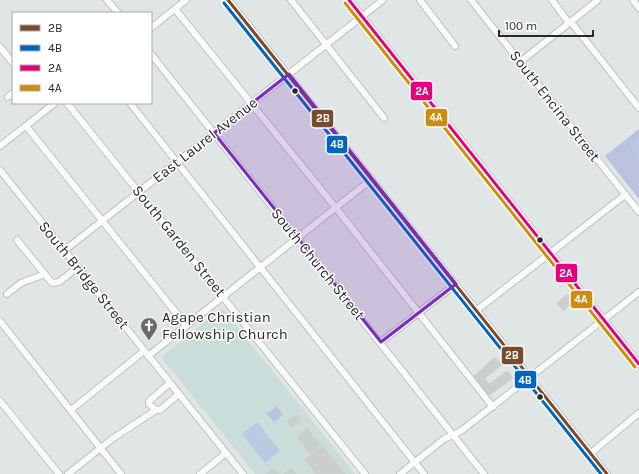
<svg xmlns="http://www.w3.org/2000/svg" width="639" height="474" font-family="Karla,sans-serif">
  <rect width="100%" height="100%" fill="#dfe6e5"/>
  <!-- education -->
  <path fill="#cbdddb" d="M222,308L355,474H255L161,357Z"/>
  <!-- green -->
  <path fill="#bbc2df" d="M639,129V199L605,156Z
    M277,406L283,415L274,422L267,414Z"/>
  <!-- pitch -->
  <path fill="#bacae2" d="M639,136V157L629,144Z
    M257,422L265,431L261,435L265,432L280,451L265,463L242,434Z"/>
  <!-- building -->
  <path fill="#cacfce" stroke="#cbd1d0" d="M568,294L574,302L563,311L557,303Z
    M495,357L502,365L485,378L489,384L507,371L513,378L488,396L473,377Z
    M296,414L301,421L292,428L287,421Z
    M307,428L314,437L303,445L297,437Z
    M314,437L321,445L310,454L303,446Z
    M323,446L345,474H316L305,460Z
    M274,468L279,474H266Z
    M291,468L296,474H284Z"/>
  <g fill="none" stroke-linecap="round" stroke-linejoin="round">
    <defs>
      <path id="minor" d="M107,0L118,13
        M228,0L607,474
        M291,0L384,118
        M349,0L639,364
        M420,0L455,46
        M471,0L639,212
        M552,0L569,23
        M633,0L639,8
        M175,9L336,208L493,407
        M571,22L639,108
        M151,28L186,0
        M0,47L13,63
        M151,54L484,474
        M520,62L598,0
        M8,97L13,93
        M67,103L365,474
        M130,103L424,474
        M26,126L186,325
        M0,146L55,103
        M0,170L243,474
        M17,240L52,283L59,282L78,267
        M65,250L383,0
        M7,294L21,283L45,274
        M477,310L625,195
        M0,321L121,474
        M381,342L456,284
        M148,356L372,179
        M170,383L149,401V404L156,410H160L179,394
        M0,401L59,474
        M71,410L144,351
        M591,453L639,413
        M68,474L112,439L156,410
        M200,474L226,453
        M400,474L444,439L461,431L639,292"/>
    </defs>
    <!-- minor casing -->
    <use href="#minor" stroke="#c1c2c2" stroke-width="8"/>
    <!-- minor -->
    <use href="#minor" stroke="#fafbfb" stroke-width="6"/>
    <defs>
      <path id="bus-1" d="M228,0L607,474"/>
      <path id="bus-2" d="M224,3L601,474"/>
      <path id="bus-3" d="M349,0L639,364"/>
      <path id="bus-4" d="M345,3L635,367"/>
    </defs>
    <!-- bus-1 casing -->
    <use href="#bus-1" stroke="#fff" stroke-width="6"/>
    <!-- bus-2 casing -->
    <use href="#bus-2" stroke="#fff" stroke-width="6"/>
    <!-- bus-3 casing -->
    <use href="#bus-3" stroke="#fff" stroke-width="6"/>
    <!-- bus-4 casing -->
    <use href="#bus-4" stroke="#fff" stroke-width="6"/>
    <!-- bus-1 -->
    <use href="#bus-1" stroke="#7a4b2a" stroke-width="3"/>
    <!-- bus-2 -->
    <use href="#bus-2" stroke="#0065bd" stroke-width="3"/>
    <!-- bus-3 -->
    <use href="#bus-3" stroke="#e5007d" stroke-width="3"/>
    <!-- bus-4 -->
    <use href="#bus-4" stroke="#ce8d08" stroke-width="3"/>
  </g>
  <!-- marked area -->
  <path fill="#7b2cbf" fill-opacity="0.2" stroke="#7b2cbf" stroke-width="3" stroke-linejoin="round" d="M289,74L456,284L381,342L214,133Z"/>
  <!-- icons -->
  <defs>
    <symbol id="church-pin" viewBox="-11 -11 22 30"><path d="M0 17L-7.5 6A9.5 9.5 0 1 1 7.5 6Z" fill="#696b6b" stroke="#fff"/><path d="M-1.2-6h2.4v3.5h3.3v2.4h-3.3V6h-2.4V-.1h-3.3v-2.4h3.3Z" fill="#fff"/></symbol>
  </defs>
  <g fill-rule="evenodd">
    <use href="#church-pin" x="139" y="316" width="20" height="27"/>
  </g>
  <!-- markers -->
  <g fill="#292929" stroke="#fff" stroke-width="1.5">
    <circle cx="295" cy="91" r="3.5"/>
    <circle cx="540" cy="240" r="3.5"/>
    <circle cx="540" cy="397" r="3.5"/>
  </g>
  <g text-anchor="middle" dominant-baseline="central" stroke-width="3" stroke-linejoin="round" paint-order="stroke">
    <!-- street labels -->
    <g font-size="15" fill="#292929" stroke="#fff">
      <text transform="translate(555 106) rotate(52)">South Encina Street</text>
      <text transform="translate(205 140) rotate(-38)">East Laurel Avenue</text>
      <text transform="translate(179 241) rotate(51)">South Garden Street</text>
      <text transform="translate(318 264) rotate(51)">South Church Street</text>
      <text transform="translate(84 275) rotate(51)">South Bridge Street</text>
    </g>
    <!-- poi labels -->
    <g font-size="15" fill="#292929" stroke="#fff" text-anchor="start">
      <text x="162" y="317">Agape Christian<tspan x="162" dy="17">Fellowship Church</tspan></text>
    </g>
  </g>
  <g stroke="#fff" stroke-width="1.5">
    <rect x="410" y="81" width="23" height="20" rx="4" fill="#e5007d"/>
    <rect x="425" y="108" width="23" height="19" rx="4" fill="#ce8d08"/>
    <rect x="311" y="109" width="23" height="19" rx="4" fill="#7a4b2a"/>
    <rect x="326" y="135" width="22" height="19" rx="4" fill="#0065bd"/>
    <rect x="555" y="263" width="23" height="20" rx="4" fill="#e5007d"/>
    <rect x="570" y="290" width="23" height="19" rx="4" fill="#ce8d08"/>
    <rect x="501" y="346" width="23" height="19" rx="4" fill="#7a4b2a"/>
    <rect x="514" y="370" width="23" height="19" rx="4" fill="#0065bd"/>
  </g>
  <g font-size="11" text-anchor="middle" font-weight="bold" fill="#fff">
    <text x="422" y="95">2A</text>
    <text x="436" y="121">4A</text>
    <text x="323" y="122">2B</text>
    <text x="337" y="148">4B</text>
    <text x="566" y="277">2A</text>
    <text x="581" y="303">4A</text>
    <text x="512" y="359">2B</text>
    <text x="525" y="384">4B</text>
  </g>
  <!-- legend -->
  <rect x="12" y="12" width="140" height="92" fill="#ffffff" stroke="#a9a9a9"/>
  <rect x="20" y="25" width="20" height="6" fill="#7a4b2a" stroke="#a9a9a9"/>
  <text x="48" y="32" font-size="12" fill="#292929">2B</text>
  <rect x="20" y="45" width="20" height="6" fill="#0065bd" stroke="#a9a9a9"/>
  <text x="48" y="52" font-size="12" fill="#292929">4B</text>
  <rect x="20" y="65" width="20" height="6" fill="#e5007d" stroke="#a9a9a9"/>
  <text x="48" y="72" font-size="12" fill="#292929">2A</text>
  <rect x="20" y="85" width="20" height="6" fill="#ce8d08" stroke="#a9a9a9"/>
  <text x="48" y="92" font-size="12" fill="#292929">4A</text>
  <!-- scale -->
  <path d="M499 30v6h94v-6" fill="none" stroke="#292929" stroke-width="2"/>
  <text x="505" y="30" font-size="12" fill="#292929" stroke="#ffffff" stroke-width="3" paint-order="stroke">100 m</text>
</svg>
